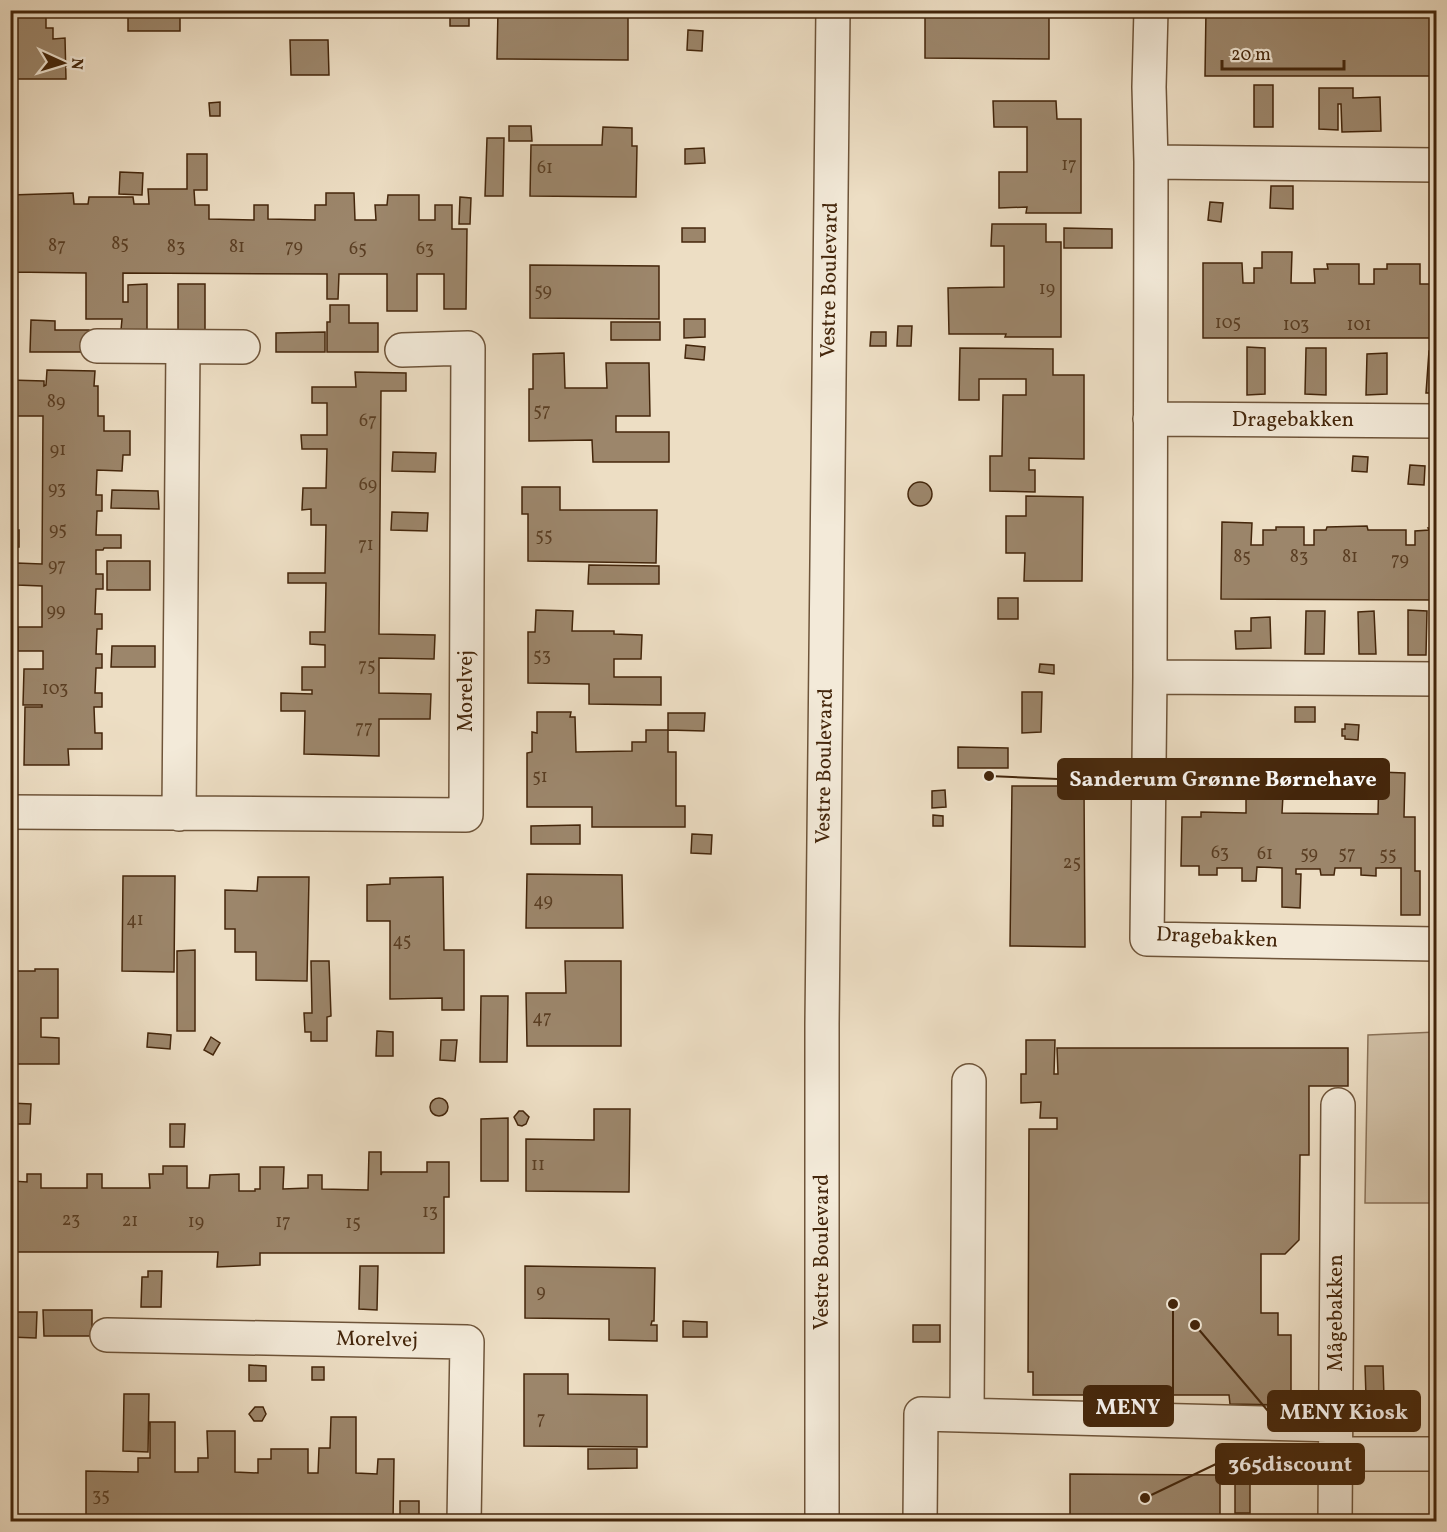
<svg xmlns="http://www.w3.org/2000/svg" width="1447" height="1532" font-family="Vollkorn,serif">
  <rect width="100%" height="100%" fill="#eddec4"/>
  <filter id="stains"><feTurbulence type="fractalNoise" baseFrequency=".00333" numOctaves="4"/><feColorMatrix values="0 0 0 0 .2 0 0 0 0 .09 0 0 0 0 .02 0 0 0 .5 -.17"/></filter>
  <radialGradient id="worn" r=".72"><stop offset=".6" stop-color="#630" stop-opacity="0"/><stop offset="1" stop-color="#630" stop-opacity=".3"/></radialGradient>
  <!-- green -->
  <path fill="#d0bfa5" stroke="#8a7258" stroke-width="1.5" d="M1436,1032V1203H1365L1368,1035Z"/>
  <!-- building -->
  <path fill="#9c866b" stroke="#44260b" stroke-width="1.5" d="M10,10H46V28H53V39L65,38L66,79H10Z
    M128,10H180V31H128Z
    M395,10H447V17H395Z
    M450,10H469V26H450Z
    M498,10H628V60L497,59Z
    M925,10H1049V59L925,58Z
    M1206,10H1436V76H1205Z
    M688,30L703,31L702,51L687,50Z
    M290,40H328L329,75H291Z
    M1254,85H1273V127H1254Z
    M1319,88H1353V98L1380,97L1381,131L1342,132L1341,104H1338V130L1319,129Z
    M993,101H1056L1057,119H1081V213H1026L1027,207L999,208V172H1027V127H994Z
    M220,102V116H210L209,103Z
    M509,126H531L532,141H509Z
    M603,127L632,128V146H637L636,197L530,196L531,145H602Z
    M487,138H504L503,196H485Z
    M704,148L705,163L685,164V149Z
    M187,154H207V190H194L195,205H209V219L254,220V205H268V219L315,220V205H326V193H354L355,220H376L375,205H387L388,195H419V220H435V205H452V229H467L466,309H444V274H417V311H387V274H339L338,299H327V274L123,273V302H128V285L147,284V330H121L122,319H86V273L11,272L12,297H10L11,195L73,193L74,204H88L89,197H133L134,204H149L148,189H187Z
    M120,172L143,173L142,195L119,194Z
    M1271,186H1293V209L1270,208Z
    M460,197L471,198L470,224H459Z
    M1210,202L1223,203L1221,222L1208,220Z
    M992,224H1046V242H1061V337H1005L1006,334H949L948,288L1004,287V246H991Z
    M682,228H705V242H682Z
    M1064,228L1112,229V248H1064Z
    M1262,252H1292L1291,283H1315L1314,269H1328L1327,264H1359V284H1374V269H1387V264H1420V284H1434V269H1436V338H1203V263H1242L1243,283H1254V268H1262Z
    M530,265L659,266V319L530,318Z
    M178,284H205V333L178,332Z
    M330,305H349V323H378V352H327V322H330Z
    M684,319H705V337L684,338Z
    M31,320L55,321V330H89V352H30Z
    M611,322H660V340H611Z
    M898,326H912L911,346H897Z
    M325,332V352H276V333Z
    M871,332H886V346H870Z
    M686,345L705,347L704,360L685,358Z
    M1247,347L1265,348V394L1247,395Z
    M960,348L1053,349V375H1084V459L1029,458V470H1035V492L990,491V456H1002L1003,395H1026V379H979V400H959Z
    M1306,348H1326V395L1305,394Z
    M1429,351H1436V393H1426Z
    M564,353L565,388H607L606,363H649L650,416H616V432H669V462H593L592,440L529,441V389H533V354Z
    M1387,353V394L1366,395L1367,354Z
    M47,370L95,371L94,386H98V416H104V431H130V455H123L122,471L97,470L96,495H102V511H97L96,535H121V548H104L103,550H96V574H103V589H96L95,614H102V629H97L96,654H102V668H96L95,693H102V707H94L95,733H102V749H68L69,765H24L25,707H42V705H23L24,669H43V651H18V627H42V586L17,585V563L42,564L43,416H10V380L44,381V386L46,385Z
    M355,372L406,373V391H381L379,634L435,635L434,659L379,658V693L431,694L430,719H379V756L304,754L305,711H281V693L312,694V690H302V667H325V645L310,644V632H325L326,583H288V573H325L326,525H311V509L302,510L303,488H326L327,449H302L301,435H327V403H312V387H356Z
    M393,452L436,453L435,472L392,471Z
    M1353,456L1368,457L1367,472L1352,471Z
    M1410,465L1425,466L1424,485L1408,484Z
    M908 494a12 12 0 1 1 24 0a12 12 0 1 1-24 0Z
    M522,487H560V510H657L656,563L528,561V514H522Z
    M112,490L158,491L159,509L111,508Z
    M1026,496L1083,497L1082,581H1024L1025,553H1006V516H1026Z
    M392,512L428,513L427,531L391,530Z
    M1222,522L1252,523L1251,545H1263V530H1276V527H1304V545H1314V530H1326L1327,527L1367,526L1368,530H1406V545H1415V531L1429,530L1428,528H1436V600L1221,599Z
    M10,530H19V547H10Z
    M107,561H150V590H107Z
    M589,565L659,566V584H588Z
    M998,598H1018V619H998Z
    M536,610L573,611L572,631H614V634L642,635L641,659H614V677H661V705L589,704V684L528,683V632H535Z
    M1408,610L1427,611L1426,655H1408Z
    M1306,611H1325L1324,654H1305Z
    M1374,611L1376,654H1359L1358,612Z
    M1270,617L1271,648L1236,649L1235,631H1251V618Z
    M112,646H155V667H111Z
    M1040,664L1054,665V674L1039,672Z
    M1022,692H1042L1041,732L1022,733Z
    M1295,707H1315V722H1295Z
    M537,712H571L570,717H575L576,752L632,751V742H646V730H668V752H676V806H685V827H592V807H527V753L532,752V732L537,733Z
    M668,713H705L704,731L668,730Z
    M1345,724L1359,725L1358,740L1345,739V736H1342V729H1345Z
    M958,747L1008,748V768H958Z
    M1379,772L1405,773L1404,817H1415V871H1420V915H1401V868H1376V876L1361,875V868H1335L1334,875H1321L1320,869H1296V874H1301L1300,908L1282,907V868L1257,867L1256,881H1242V868H1217V875H1199V866H1181L1182,817H1201V812L1246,813V794L1283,795L1282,813L1378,814Z
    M1012,786H1084L1085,947L1010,946Z
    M945,790L946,807L932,808V791Z
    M933,815L943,816V826H933Z
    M580,825V844H531V826Z
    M692,834L712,835L711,854L691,853Z
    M527,874L622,875L623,928H526Z
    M123,876H175L174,972L122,971Z
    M258,877H309L307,981L256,980V952H235V929H225V890L257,891Z
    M443,877L444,950H464V1010H442V998L390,999V921H367V885L390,884V878Z
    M195,950V1031H177V951Z
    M311,961H329L331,1016L327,1017V1041H311V1032H305L304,1013H312Z
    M565,961H621V1046H527L526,993H566Z
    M35,969H58V1018H41V1037L59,1038V1064H17V1042H10V971H35Z
    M481,996H508L507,1062H480Z
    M377,1031L393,1032V1056H376Z
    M148,1033L171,1035L170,1049L147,1047Z
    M211,1037L220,1043L213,1055L204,1050Z
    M441,1040H457L455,1061L440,1060Z
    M1026,1040H1055L1054,1074H1058L1057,1048H1348V1086H1309V1155H1300L1299,1240L1285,1254H1261V1313H1278V1335H1291V1405L1230,1404L1229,1395H1033V1372H1028L1029,1129H1057V1118H1040L1041,1102L1021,1103V1074H1026Z
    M430 1107a9 9 0 1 1 18 0a9 9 0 1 1-18 0Z
    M10,1103L31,1104L30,1124H10Z
    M594,1109H630L629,1192L526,1191V1139L594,1140Z
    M519,1111H523L529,1117L526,1124L522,1126L518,1125L514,1117Z
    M508,1118V1181H481V1119Z
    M170,1124H185L184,1147H170Z
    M369,1152H381V1175L382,1172H427V1162H449V1197H444V1253H260V1265L217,1267L218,1252H10V1187H13L12,1181L27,1182V1174H41V1188H87V1174H102V1188H150L149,1174H163V1166H187V1188H209L210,1175L239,1174V1191H255V1189H260V1167H284L283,1189L308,1188V1175H322V1189L368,1190Z
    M360,1266H378L377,1310L359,1309Z
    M525,1266L655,1268L654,1321H652L651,1325H657V1341L609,1340V1319L525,1318Z
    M148,1271H162L161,1307H141L142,1277H148Z
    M43,1310H92V1336H44Z
    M10,1312H37L36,1338L10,1337Z
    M683,1321L707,1322V1337H683Z
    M913,1325H940V1342H913Z
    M249,1365L266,1366V1381H249Z
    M1365,1366H1383L1384,1397H1366Z
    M312,1367H324V1380H312Z
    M524,1374H568V1394L647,1395V1447L524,1446Z
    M124,1394H149L148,1452L123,1451Z
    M255,1407H263L266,1414L262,1421H254L249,1414Z
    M331,1417H356V1473L377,1474L378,1459H394L393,1522H86V1471L138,1472V1458H150V1422H175V1472H198V1458H208L207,1431H235V1472L258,1473V1459H271V1449H308V1473H318L319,1448H330Z
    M588,1449H637V1468L588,1469Z
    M1070,1474L1220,1475V1522H1070Z
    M1235,1484H1250V1513H1235Z
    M400,1501H419V1522H400Z"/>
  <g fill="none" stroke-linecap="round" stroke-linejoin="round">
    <defs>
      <path id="minor" d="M1151,10L1149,87L1151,162L1150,677L1147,939L1436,944
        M1151,162L1436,165
        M97,346L243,347
        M1150,419L1436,421
        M1150,677L1436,679
        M10,812L466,815L468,348L402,350
        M179,814L183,347
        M107,1335L467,1342L464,1522
        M967,1415L969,1081
        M1335,1454H1436
        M822,1522V1024L833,10
        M920,1522L921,1414L1336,1425
        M1335,1522L1338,1105"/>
    </defs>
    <!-- minor casing -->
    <use href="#minor" stroke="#6e5439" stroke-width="36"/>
    <!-- minor -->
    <use href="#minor" stroke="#f3ead9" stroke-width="33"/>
  </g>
  <g text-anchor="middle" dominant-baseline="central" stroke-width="4.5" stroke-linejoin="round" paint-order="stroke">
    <!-- number labels -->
    <g font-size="18" fill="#5a3e23">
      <text x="1069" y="165">17</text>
      <text x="545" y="168">61</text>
      <text x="120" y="244">85</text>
      <text x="57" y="246">87</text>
      <text x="176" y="247">83</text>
      <text x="237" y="247">81</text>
      <text x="294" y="247">79</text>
      <text x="358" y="249">65</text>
      <text x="425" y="249">63</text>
      <text x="1047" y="289">19</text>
      <text x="543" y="291">59</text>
      <text x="1228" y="323">105</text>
      <text x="1296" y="325">103</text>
      <text x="1359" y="325">101</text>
      <text x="56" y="402">89</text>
      <text x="542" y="411">57</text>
      <text x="368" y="421">67</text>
      <text x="58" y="450">91</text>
      <text x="368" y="485">69</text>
      <text x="57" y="489">93</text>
      <text x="58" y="530">95</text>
      <text x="544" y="536">55</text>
      <text x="366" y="545">71</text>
      <text x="1242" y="557">85</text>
      <text x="1299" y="557">83</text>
      <text x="1350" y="557">81</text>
      <text x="1400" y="560">79</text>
      <text x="57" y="566">97</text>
      <text x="56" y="611">99</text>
      <text x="542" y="656">53</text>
      <text x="367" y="666">75</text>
      <text x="55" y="689">103</text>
      <text x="364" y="728">77</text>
      <text x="540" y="777">51</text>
      <text x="1220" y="853">63</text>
      <text x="1265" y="854">61</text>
      <text x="1309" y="854">59</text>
      <text x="1347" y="854">57</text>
      <text x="1388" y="855">55</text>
      <text x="1072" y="863">25</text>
      <text x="543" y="901">49</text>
      <text x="135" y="920">41</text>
      <text x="402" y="941">45</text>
      <text x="542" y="1018">47</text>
      <text x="538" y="1165">11</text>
      <text x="430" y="1212">13</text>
      <text x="71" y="1220">23</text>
      <text x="130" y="1221">21</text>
      <text x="196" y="1222">19</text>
      <text x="283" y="1222">17</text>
      <text x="353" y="1223">15</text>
      <text x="541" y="1292">9</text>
      <text x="541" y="1419">7</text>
      <text x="101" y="1496">35</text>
    </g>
    <!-- street labels -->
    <g font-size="21" fill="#44260b" stroke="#f3ead9">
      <text transform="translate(830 280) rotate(-89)">Vestre Boulevard</text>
      <text x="1293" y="420">Dragebakken</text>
      <text transform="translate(466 691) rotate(-90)">Morelvej</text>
      <text transform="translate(825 766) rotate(-89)">Vestre Boulevard</text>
      <text transform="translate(1217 938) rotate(3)">Dragebakken</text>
      <text transform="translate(822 1252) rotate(-90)">Vestre Boulevard</text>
      <text transform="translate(1336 1313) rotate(-90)">Mågebakken</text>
      <text transform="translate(377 1340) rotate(1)">Morelvej</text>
    </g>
  </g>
  <!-- callouts -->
  <path fill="none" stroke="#44260b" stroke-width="2" d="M989 776L1058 779M1173 1304L1173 1406M1195 1325L1268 1411M1145 1498L1216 1464"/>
  <g fill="#44260b" stroke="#f3ead9" stroke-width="2">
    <circle cx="989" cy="776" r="6"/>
    <circle cx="1173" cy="1304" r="6"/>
    <circle cx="1195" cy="1325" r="6"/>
    <circle cx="1145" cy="1498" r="6"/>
  </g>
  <g fill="#44260b" stroke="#44260b" stroke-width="2">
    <rect x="1058" y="759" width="331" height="40" rx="6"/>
    <rect x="1084" y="1386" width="89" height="40" rx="6"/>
    <rect x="1268" y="1391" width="152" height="40" rx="6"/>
    <rect x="1216" y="1444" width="148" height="40" rx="6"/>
  </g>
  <g font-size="22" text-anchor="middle" font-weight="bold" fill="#fff">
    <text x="1223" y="786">Sanderum Grønne Børnehave</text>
    <text x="1128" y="1414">MENY</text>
    <text x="1344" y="1419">MENY Kiosk</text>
    <text x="1290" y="1471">365discount</text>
  </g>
  <!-- margin -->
  <rect width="1447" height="1532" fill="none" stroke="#eddec4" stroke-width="36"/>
  <rect x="12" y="12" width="1423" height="1508" fill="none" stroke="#44260b" stroke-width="3"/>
  <rect x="18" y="18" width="1411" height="1496" fill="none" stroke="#44260b" stroke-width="1.5"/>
  <!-- north arrow -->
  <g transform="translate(63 63) rotate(94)" stroke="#f3ead9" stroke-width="4.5" paint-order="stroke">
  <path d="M0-4.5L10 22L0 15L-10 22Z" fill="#44260b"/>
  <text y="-9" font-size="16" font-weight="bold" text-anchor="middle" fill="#44260b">N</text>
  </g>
  <!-- scale -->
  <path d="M1222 60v9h122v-9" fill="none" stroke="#44260b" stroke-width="3"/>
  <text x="1231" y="60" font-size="18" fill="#44260b" stroke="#f3ead9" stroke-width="4.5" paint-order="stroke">20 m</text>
  <rect width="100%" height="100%" filter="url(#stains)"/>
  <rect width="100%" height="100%" fill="url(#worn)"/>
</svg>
